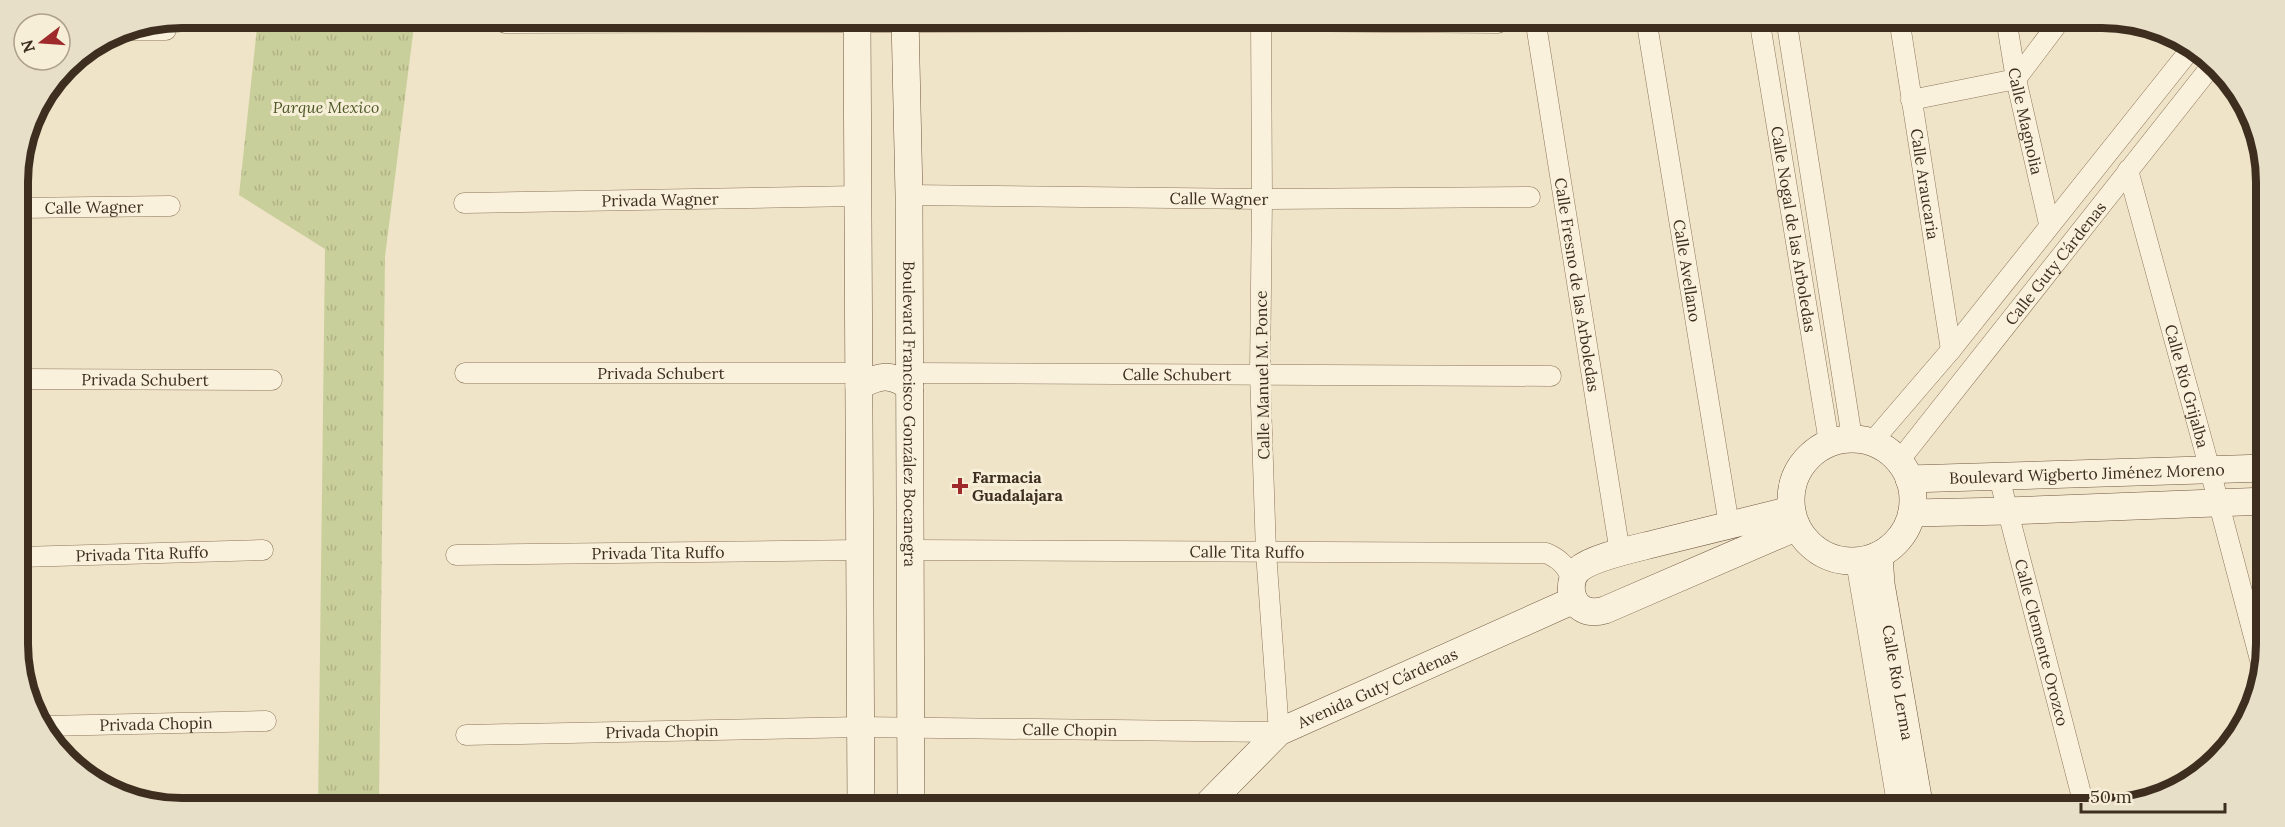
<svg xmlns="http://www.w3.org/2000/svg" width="2285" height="827" font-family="Lora,serif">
  <defs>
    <pattern id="park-tufts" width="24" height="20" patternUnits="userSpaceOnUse" patternTransform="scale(1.5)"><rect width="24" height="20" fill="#c9cf9b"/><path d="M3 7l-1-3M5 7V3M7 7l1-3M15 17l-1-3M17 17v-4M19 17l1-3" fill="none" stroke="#aeb285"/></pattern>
  </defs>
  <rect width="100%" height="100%" fill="#f0e4c8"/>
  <!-- park -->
  <path fill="url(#park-tufts)" d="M258,18H415L385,257L379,809H318L325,249L239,195Z"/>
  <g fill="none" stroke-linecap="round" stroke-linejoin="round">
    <defs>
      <g id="street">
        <path id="s1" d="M1535,18L1620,553"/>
        <path id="s2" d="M1646,18L1729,525"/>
        <path id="s3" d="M1759,18L1829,442"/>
        <path d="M1786,18L1852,438"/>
        <path id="s4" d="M1899,18L1951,350"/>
        <path id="s5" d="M2006,18L2016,79L2049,224"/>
        <path d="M505,23L1261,21L1498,23"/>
        <path d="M123,30H166"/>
        <path d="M1911,100L2016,79L2062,18"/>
        <path id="s6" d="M2128,170L2210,470L2263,671"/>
        <path id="s7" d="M909,195L1262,199L1530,197"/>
        <path id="s8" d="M464,203L857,196"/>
        <path id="s9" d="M19,208L170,206"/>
        <path id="s10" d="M465,373H859"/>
        <path id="s11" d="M910,373L1551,376"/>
        <path id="s12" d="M19,379L272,380"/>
        <path d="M1872,442L1951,350L2190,50"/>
        <path id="s13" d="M1899,461L2212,65"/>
        <path id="s14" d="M1999,477L2085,809"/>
        <path id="s15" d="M911,550L1546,553C1560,559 1565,565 1572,578"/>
        <path id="s16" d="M456,555L860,550"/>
        <path id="s17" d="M20,557L263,550"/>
        <path d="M1856,561L1898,809"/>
        <path id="s18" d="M46,726L266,721"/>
        <path id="s19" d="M466,735L860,727L1279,732L1266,552L1260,374L1262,199L1261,18"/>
      </g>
      <g id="secondary">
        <path d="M857,18L861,809"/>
        <path id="s20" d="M905,18L909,195L911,809"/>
        <path d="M859,386C880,375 890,373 910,387"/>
        <circle cx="1852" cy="500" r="61"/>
        <path id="s21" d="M1909,479L2266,468"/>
        <path d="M1791,510C1746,521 1701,532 1657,543C1638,548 1592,557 1578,570C1568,580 1569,602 1583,609C1590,613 1598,612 1605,610L1797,527"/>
        <path d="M1912,513L2007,511L2267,501"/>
        <path id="s22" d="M1879,555L1881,584L1920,809"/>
        <path id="s23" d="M1203,809L1279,732L1574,600"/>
      </g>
    </defs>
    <!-- street casing -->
    <use href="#street" stroke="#8d765c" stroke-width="21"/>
    <!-- secondary casing -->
    <use href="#secondary" stroke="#6f573f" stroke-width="28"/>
    <!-- street -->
    <use href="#street" stroke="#faf1dc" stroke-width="20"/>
    <!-- secondary -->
    <use href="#secondary" stroke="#faf1dc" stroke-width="27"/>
  </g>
  <!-- markers -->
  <path fill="#9e2a2b" stroke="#f7eed8" stroke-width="2" d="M957 477h6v6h6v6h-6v6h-6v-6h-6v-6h6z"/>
  <g text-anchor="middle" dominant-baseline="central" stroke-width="6" stroke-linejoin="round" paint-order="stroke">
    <!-- park labels -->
    <g font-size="16" font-style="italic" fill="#4d5a26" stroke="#f7eed8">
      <text x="326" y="107">Parque Mexico</text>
    </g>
    <!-- street labels -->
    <g font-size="16" fill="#3d2e20" stroke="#f7eed8">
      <text stroke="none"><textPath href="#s5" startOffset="105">Calle Magnolia</textPath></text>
      <text stroke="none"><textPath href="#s4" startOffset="168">Calle Araucaria</textPath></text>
      <text stroke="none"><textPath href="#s7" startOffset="310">Calle Wagner</textPath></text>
      <text stroke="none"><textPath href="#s8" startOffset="196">Privada Wagner</textPath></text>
      <text stroke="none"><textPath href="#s9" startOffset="75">Calle Wagner</textPath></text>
      <text stroke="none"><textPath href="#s3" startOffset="214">Calle Nogal de las Arboledas</textPath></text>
      <text stroke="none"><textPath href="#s13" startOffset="252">Calle Guty Cárdenas</textPath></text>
      <text stroke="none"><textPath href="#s2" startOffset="256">Calle Avellano</textPath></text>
      <text stroke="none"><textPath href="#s1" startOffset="270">Calle Fresno de las Arboledas</textPath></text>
      <text stroke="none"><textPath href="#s10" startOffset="196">Privada Schubert</textPath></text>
      <text stroke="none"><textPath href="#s11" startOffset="267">Calle Schubert</textPath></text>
      <text transform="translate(1262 375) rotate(-91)">Calle Manuel M. Ponce</text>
      <text stroke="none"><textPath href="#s12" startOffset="126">Privada Schubert</textPath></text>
      <text stroke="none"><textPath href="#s6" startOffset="224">Calle Río Grijalba</textPath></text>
      <text stroke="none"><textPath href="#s20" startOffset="396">Boulevard Francisco González Bocanegra</textPath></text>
      <text stroke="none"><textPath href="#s21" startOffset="178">Boulevard Wigberto Jiménez Moreno</textPath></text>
      <text stroke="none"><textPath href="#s16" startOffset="202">Privada Tita Ruffo</textPath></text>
      <text stroke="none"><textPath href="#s15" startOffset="336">Calle Tita Ruffo</textPath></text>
      <text stroke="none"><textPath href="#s17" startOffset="122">Privada Tita Ruffo</textPath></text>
      <text stroke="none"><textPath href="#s14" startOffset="171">Calle Clemente Orozco</textPath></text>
      <text stroke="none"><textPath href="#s22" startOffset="129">Calle Río Lerma</textPath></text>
      <text stroke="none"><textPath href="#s23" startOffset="216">Avenida Guty Cárdenas</textPath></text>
      <text stroke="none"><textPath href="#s18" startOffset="110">Privada Chopin</textPath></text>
      <text stroke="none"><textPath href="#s19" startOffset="604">Calle Chopin</textPath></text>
      <text stroke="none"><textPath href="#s19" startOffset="196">Privada Chopin</textPath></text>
    </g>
    <!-- poi labels -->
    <g font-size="16" font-weight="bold" fill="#3d2e20" stroke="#f7eed8" text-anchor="start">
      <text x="972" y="477">Farmacia<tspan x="972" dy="18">Guadalajara</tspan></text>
    </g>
  </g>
  <!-- crop -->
  <path d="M0 0H2285V827H0ZM182 28H2102A154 154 0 0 1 2256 182V644A154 154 0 0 1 2102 798H182A154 154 0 0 1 28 644V182A154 154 0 0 1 182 28Z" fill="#e8dfc9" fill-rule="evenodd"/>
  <path fill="none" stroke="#3d2e20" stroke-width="8" d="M182 28H2102A154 154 0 0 1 2256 182V644A154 154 0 0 1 2102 798H182A154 154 0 0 1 28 644V182A154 154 0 0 1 182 28Z"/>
  <!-- north arrow -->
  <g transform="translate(42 42) rotate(253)"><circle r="28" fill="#f7eed8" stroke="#ada18e" stroke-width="1.5"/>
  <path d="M0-4.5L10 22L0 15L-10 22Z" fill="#9e2a2b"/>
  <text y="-9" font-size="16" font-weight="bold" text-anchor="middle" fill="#3d2e20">N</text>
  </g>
  <!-- scale -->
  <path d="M2081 803v9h144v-9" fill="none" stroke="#3d2e20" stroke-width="3"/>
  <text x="2090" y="803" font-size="18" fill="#3d2e20" stroke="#f7eed8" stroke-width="4.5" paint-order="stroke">50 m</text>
</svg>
